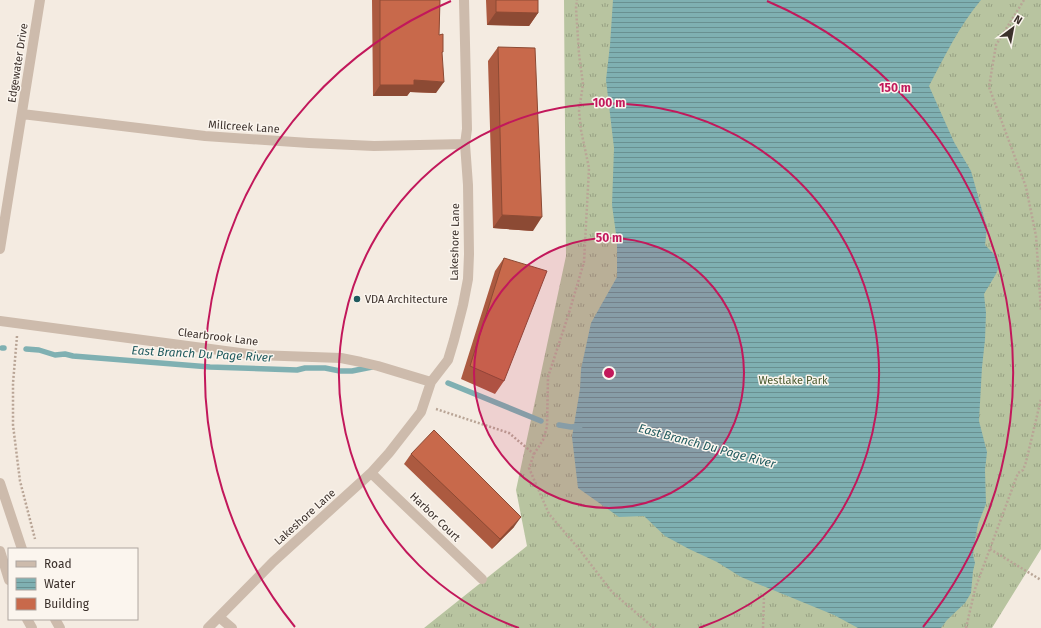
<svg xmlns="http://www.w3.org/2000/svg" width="1041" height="628" font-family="'Fira Sans',sans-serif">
  <defs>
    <pattern id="grass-tufts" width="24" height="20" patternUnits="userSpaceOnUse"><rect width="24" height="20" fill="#b8c4a0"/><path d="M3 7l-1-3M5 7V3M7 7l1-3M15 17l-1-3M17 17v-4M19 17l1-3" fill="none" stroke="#97a083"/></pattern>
    <pattern id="water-rules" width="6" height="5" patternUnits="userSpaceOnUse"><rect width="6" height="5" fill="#7fb0b2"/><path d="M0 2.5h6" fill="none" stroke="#699091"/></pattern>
  </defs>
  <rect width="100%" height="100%" fill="#f4ebe1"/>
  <!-- grass -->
  <path fill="url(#grass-tufts)" d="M564,0H1041V549L992,628H424L527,546L516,490L566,256Z"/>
  <!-- water -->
  <path fill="url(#water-rules)" d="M613,0H981C959,26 945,56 929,86L954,142L971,171L987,228L985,245L995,255L998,269L996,274L984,294L986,313L985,340L982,367L979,421L987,452L985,470L986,504L978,524L976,535L973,555L975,563L973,571L971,593L965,603L947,620L941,628H858L834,615L741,577L717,562L689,549L665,536L644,516L619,517L578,488L572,437L580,389L581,369L591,323L617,277V241L612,205L614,148L606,80L610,45Z"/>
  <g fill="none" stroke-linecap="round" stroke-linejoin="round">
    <!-- stream -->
    <path stroke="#7fb0b2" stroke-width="5.5" d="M2,348H4
      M26,349L39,350L55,355L65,354L73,356L210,367L297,370L305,368H325L340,371H352L372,367
      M448,383L541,421
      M559,425L571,427L580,426"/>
    <!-- path -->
    <path stroke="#b9a596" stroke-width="2.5" stroke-dasharray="2 2" stroke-linecap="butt" d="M1024,0L996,45L989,87L1026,187L1036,236L1041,310
      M17,336L13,383V425L20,481L35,539
      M436,409L509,433L534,454L529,468L549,514L579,549L612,592L654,628
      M534,454L543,440L547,427L548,377L568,316L584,262L589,168L581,130L579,111L583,84L579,54L576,8L577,0
      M990,549L1041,580
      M763,628L764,597
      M966,628L975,589L1018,473L1023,470L1026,462L1041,399"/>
    <!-- minor -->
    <path stroke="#cdbbac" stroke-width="10" d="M22,114L205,136L309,143L374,146L465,144
      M0,249L40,0
      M0,321L256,355L341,358L361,362L378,366L431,382
      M371,473L482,579
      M0,483L22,549
      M0,551L9,580
      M219,617L232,628
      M27,619L32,628
      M55,619L60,628
      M208,628L273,562L371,473L389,453L421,412L431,382L448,360L454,340L463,305L468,279L469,254L468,185L465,144L467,129L464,0"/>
  </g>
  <!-- wall -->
  <path fill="#ac5a40" d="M372,0H440L439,35L442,53L436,93L410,92L407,96H373Z
    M486,0H538V13L529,26L487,25Z
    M498,47L533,231L493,228L488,61Z
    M504,258V381L495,394L461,379L495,271Z
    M411,454L514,527L492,549L404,464Z"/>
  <!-- shaded-wall -->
  <path fill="#8c4a34" d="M496,12L538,13L529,26L487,25Z
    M414,80L444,82L436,93L410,92L407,96H373L380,85Z
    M502,215L542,217L533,231L493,228Z
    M521,517L514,527L492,549L500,539Z"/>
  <!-- building -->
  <path fill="#c8694b" stroke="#8c4a34" d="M380,0H440L439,35L443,34V52H442L444,82L414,80V85H380Z
    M496,0H538V13L496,12Z
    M498,47L535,48L542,217L502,215Z
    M504,258L547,271L504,381L470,366Z
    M434,430L521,517L500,539L411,454Z"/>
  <!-- distance rings -->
  <circle cx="609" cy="373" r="135" fill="#c2185b" fill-opacity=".12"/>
  <g fill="none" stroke="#c2185b" stroke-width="2">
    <circle cx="609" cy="373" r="135"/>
    <path d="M519 628A270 270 0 1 1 699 628"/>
    <path d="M295 627A404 404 0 0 1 451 1M767 1A404 404 0 0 1 923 627"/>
  </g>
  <!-- markers -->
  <circle fill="#1f5a5e" stroke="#fbf5ee" stroke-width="1.5" cx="357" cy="299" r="4"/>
  <g text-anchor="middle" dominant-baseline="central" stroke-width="3" stroke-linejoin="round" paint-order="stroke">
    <!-- street labels -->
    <g font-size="11" fill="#3b302b" stroke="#fbf5ee">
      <text transform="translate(18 63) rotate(-81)">Edgewater Drive</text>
      <text transform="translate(244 127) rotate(4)">Millcreek Lane</text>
      <text transform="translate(455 242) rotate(-89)">Lakeshore Lane</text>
      <text transform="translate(218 337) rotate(7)">Clearbrook Lane</text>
      <text transform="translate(305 517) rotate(-42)">Lakeshore Lane</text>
      <text transform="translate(435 517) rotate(44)">Harbor Court</text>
    </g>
    <!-- poi labels -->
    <g font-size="11" fill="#3b302b" stroke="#fbf5ee" text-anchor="start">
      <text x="365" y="299">VDA Architecture</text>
    </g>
    <!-- park labels -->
    <g font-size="11" fill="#4a5a2e" stroke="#fbf5ee">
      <text x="793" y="380">Westlake Park</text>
    </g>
    <!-- water labels -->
    <g font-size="12" font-style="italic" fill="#1f5a5e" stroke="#fbf5ee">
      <text transform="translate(202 354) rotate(3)">East Branch Du Page River</text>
      <text transform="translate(707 446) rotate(15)">East Branch Du Page River</text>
    </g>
  </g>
  <circle cx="609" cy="373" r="6" fill="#c2185b" stroke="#fbf5ee" stroke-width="2"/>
  <g font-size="12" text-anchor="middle" font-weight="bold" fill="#c2185b" stroke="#fbf5ee" stroke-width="3" stroke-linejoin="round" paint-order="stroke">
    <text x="895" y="92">150 m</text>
    <text x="609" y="107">100 m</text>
    <text x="609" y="242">50 m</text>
  </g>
  <!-- legend -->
  <rect x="8" y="548" width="130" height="72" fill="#fbf5ee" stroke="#aea6a0"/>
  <rect x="16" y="561" width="20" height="6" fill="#cdbbac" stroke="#aea6a0"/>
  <text x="44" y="568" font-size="12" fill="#3b302b">Road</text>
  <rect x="16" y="578" width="20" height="12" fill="url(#water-rules)" stroke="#aea6a0"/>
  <text x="44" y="588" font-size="12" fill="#3b302b">Water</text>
  <rect x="16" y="598" width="20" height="12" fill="#c8694b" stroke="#aea6a0"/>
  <text x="44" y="608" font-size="12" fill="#3b302b">Building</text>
  <!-- north arrow -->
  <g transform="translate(1013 28) rotate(32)" stroke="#fbf5ee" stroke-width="3" paint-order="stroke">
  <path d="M0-3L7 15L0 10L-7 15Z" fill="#3b302b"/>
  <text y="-6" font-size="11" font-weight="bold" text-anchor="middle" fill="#3b302b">N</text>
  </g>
</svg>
